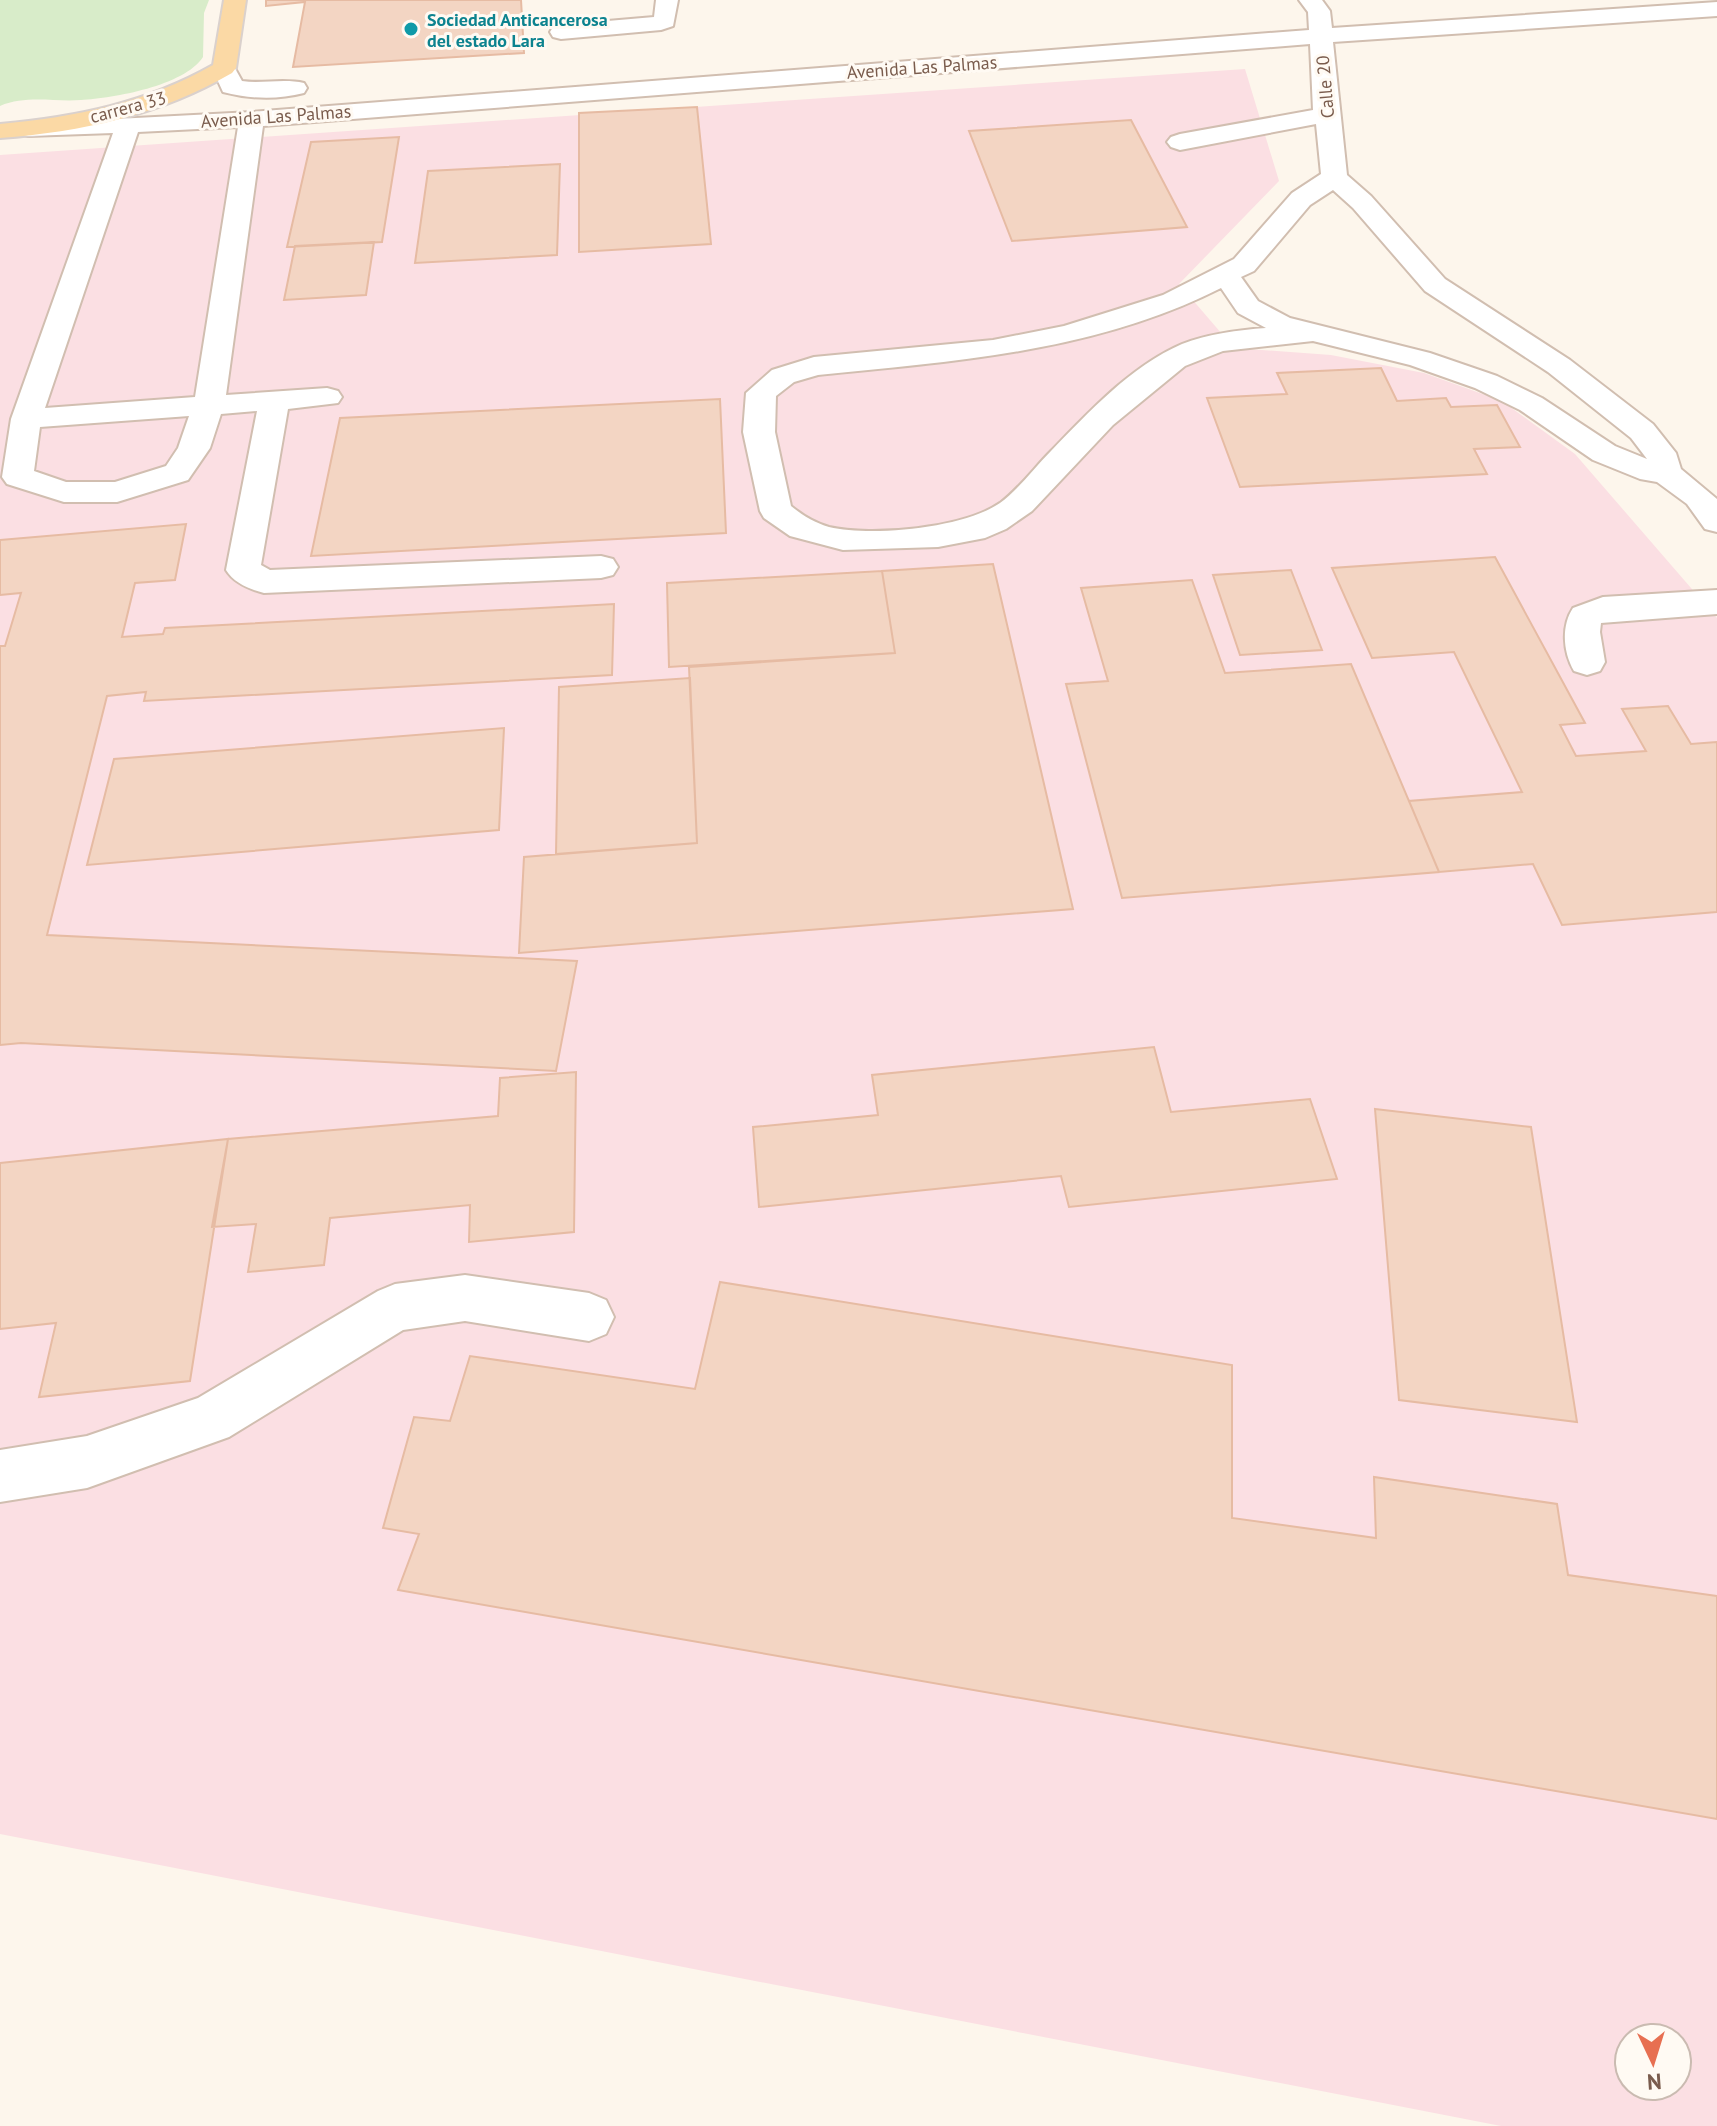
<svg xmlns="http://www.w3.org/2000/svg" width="1717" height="2126" font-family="'PT Sans',sans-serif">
  <rect width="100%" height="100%" fill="#fdf6ec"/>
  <!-- medical -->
  <path fill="#fbdfe3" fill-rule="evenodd" d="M1245,69L1279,181L1179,284L1234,348L1331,355L1424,373L1502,401L1575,454L1717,618V2126H1501L0,1834V155ZM1629,2038H1677V2086H1629Z"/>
  <!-- green -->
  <path fill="#d8ecc9" d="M0,0H209L204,13L203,57C184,86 114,98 81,100C53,102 26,95 0,106Z"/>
  <!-- building -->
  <path fill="#f3d5c3" stroke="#e6bba3" stroke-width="2" d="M266,0H521L524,53L293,67L305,2L266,6Z
    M697,107L711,244L579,252V113Z
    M1131,120L1187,227L1012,241L969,131Z
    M399,137L382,242L287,247L311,142Z
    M560,164L557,255L415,263L428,171Z
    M374,242L366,295L284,300L295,246Z
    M1381,368L1397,401L1446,398L1451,407L1497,405L1520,447L1474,449L1487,474L1240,487L1207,398L1287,394L1277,373Z
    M720,399L726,533L311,556L340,418Z
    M186,524L175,580L135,583L122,637L163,634L165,628L614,604L612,675L144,701L146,692L107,696L47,935L577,961L556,1071L21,1043L0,1045V646H5L21,593L0,595V540Z
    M1495,557L1585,723L1560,725L1576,756L1646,751L1622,709L1668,706L1691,744L1717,742V912L1562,925L1533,864L1439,872L1409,801L1522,792L1454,652L1372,658L1332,568Z
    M993,564L1073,909L519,953L524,857L697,843L689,667L895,653L882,571Z
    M1291,570L1322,650L1240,655L1213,575Z
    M882,571L895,653L669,667L667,583Z
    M1192,580L1225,673L1351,664L1439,872L1122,898L1066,684L1108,681L1081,588Z
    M690,678L697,843L556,854L559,687Z
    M504,728L499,830L87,865L114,759Z
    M1154,1047L1171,1112L1310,1099L1337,1179L1069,1207L1061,1176L759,1207L753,1127L878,1115L872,1075Z
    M576,1072L574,1232L469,1242L470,1205L330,1218L324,1265L248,1272L256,1224L212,1227L228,1139L498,1116L500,1078Z
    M1375,1109L1531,1127L1577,1422L1399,1400Z
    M228,1139L190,1381L39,1397L56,1323L0,1329V1163Z
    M720,1282L1232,1365V1518L1376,1538L1374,1477L1557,1504L1568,1575L1717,1596V1819L398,1590L419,1534L383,1528L414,1417L450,1421L470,1356L695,1389Z"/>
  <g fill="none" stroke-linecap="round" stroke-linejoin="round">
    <defs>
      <path id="minor" d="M656,0H678L673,26L661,30L561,39L553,37L550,32L553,27L561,25L654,17Z
        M1299,0H1322L1330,11L1332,28L1717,2V16L1333,42L1347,175L1371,196L1445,279L1570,360L1653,424L1676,453L1681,469L1717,499V532L1705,529L1687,504L1657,482L1640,479L1593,460L1520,410L1475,388L1410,365L1313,341L1223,351L1185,366L1113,425L1032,511L1006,529L985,538L938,547L843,550L790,536L764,518L760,511L743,432L746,393L772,370L814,357L993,340L1064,326L1163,295L1234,259L1292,193L1321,174L1316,124L1180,150L1171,147L1167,142L1171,137L1180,134L1313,110L1310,44L263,126L226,395L327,388L338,391L342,397L338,403L288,409L261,565L270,570L601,556L613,559L618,567L613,575L601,578L264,593C249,589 234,583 226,570L257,411L221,414L210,448L188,480L117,502H64L7,484L2,477L11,419L113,133L28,136L19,134L16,129L19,124L252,112L1309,30L1308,12ZM238,127L195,397L45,408L138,132ZM1333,190L1353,208L1425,291L1548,372L1631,438L1647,459L1615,446L1542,398L1497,376L1430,353L1290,318L1258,301L1241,277L1254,271L1310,205ZM1221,288L1238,313L1266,328C1238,330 1208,334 1182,344C1131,366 1089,412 1051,451C1034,468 1019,489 1000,503C964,528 872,537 829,527C815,523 802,515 791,506L775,432L776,396L794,382L818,375C956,361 1095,352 1221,288ZM189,416L178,448L166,466L115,482H66L34,471L40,427Z
        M224,61L232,63L242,81C262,84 284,78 304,83L307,88L304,93C277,100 250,99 223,92L212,68L216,63Z
        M1717,590V614L1601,623L1600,632L1605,662L1600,671L1587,675L1574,671C1563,652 1561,626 1573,608L1603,597Z
        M465,1275L589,1293L606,1300L614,1317L606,1334L589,1341L465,1321L403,1330L229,1437L87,1488L0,1502V1450L87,1436L198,1398L378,1291L395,1284Z"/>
      <path id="major" d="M224,0H246L236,68L232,73C160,115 82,132 0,138V124C76,117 146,103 213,65Z"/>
    </defs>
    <!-- minor casing -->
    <use href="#minor" stroke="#d1beb0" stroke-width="4"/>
    <!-- major casing -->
    <use href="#major" stroke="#dad1cd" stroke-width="4"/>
    <!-- minor -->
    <use href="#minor" fill="#fff" fill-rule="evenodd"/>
    <!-- major -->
    <use href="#major" fill="#fbd9a5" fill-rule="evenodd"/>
  </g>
  <!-- markers -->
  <circle fill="#0f9aa8" stroke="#fffaf3" stroke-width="3" cx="411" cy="29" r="8"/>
  <g text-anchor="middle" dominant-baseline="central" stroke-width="6" stroke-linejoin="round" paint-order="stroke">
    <!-- far-culture labels -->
    <g font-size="18" font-weight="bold" fill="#0d838f" stroke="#fffaf3" text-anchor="start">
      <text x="427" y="19">Sociedad Anticancerosa<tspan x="427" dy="21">del estado Lara</tspan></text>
    </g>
    <!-- far-street labels -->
    <g font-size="18" fill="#7a5c4d" stroke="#fffaf3">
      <text transform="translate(922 67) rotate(-4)">Avenida Las Palmas</text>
      <text transform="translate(1325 87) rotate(-95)">Calle 20</text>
      <text transform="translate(128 107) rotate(-15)">carrera 33</text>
      <text transform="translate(276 116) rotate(-4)">Avenida Las Palmas</text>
    </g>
  </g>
  <!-- north arrow -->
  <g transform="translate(1653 2062) rotate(176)"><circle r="38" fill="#fffaf3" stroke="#cabbb1" stroke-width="2"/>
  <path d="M0-6L14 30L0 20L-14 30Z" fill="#e76f51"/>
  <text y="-12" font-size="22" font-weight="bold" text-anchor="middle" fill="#7a5c4d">N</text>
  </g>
</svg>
